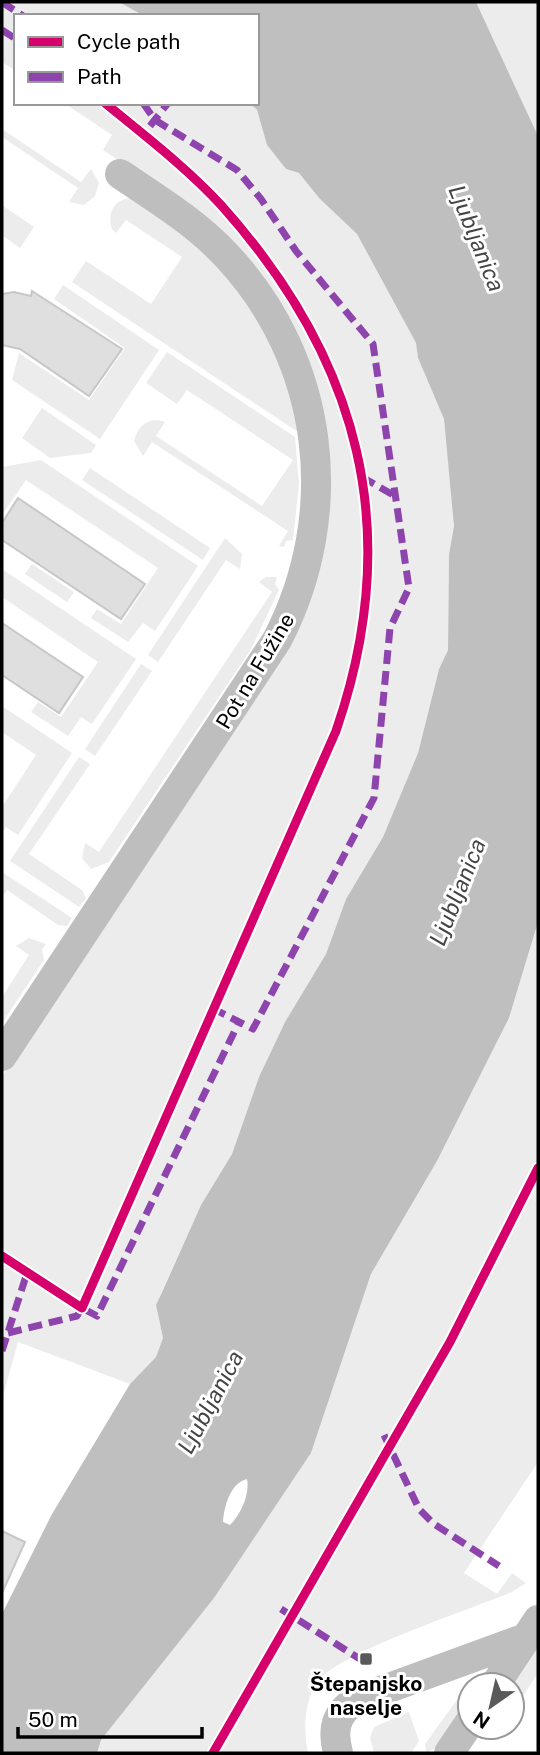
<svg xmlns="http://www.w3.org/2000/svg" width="540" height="1755" font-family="'Public Sans',sans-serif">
  <rect width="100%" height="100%" fill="#fff"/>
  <!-- green -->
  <path fill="#ececec" d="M2,2H119L144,16H16V71L2,62Z
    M476,2H538V136Z
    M64,103H250L257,110L267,145L286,169L299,173L319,198L357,234L416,343L418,358L444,419L451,485L454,526L449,554L448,650L439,669L418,753L383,837L346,899L326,954L285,1022L259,1077L232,1154L201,1205L156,1305L163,1338L156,1357L130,1384L18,1342L2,1400V1077L288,644L316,388L173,196L103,150L112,135Z
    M2,129L81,182L91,169L99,183L95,196L84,205L69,202L78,188L2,137Z
    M130,198L172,223L237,285L281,360L301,434L72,282L86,261L151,304L182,257L126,220L116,233L112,229C107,214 113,200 130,198Z
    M2,205L34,227L20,248L2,235Z
    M63,285L159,350L100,439L12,380L19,353L89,400L125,348L54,299Z
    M167,352L295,437L299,484L293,540L286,541L284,547L279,546L288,531L152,442L143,456L134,441C138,425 149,416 165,422L156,436L262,506L293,460L187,390L177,404L146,383Z
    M42,408L96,445L91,453L50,458L22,438Z
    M41,460L198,566L155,631L143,623L128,642L91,618L97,609L121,624L158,568L26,480L2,515V467Z
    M90,468L210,548L203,560L82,480Z
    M225,538L242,554L240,569L226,560L158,662L148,655Z
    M32,564L74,592L67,602L25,574Z
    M2,569L136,659L92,724L81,717L68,736L31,712L38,702L61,717L98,662L2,597Z
    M266,577H277L275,584L279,590L251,649L109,862L91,869L82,858L85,843L99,852L272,592L259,582Z
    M141,664L152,671L95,756L85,749Z
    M2,706L72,753L18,835L6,827L2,833V807L36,755L2,732Z
    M79,757L90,764L29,854L82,890L86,898L79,907L10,861Z
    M2,872L72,918L67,926L58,925L7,890L2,897Z
    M538,922V1462L464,1573L497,1594L512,1573L526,1583L512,1592C472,1609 340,1652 318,1681C304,1701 303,1730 308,1753H97L101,1740L214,1598L311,1453L371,1274L437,1161L509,1018Z
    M29,938L46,944L42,950L44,960L2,1023V997L29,955L16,946Z
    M538,1643V1673L512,1713V1685Z
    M464,1690L470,1694V1699L437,1747L426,1753L425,1744Z
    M409,1712L419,1741L411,1753H374L370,1738L374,1727Z"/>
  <!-- water -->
  <path fill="#bfbfbf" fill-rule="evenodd" d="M119,2H476L538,136V922L509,1018L437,1161L371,1274L311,1453L214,1598L101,1740L97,1753H2V1614L52,1514L130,1384L156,1357L163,1338L156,1305L163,1290L201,1205L232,1154L259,1077L285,1022L326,954L346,899L383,837L418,753L439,669L448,650L449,554L454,526L444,419L418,358L416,343L357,234L319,198L299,173L286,169L267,145L257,110L250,103H257V16H144ZM247,1479C250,1494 241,1514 230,1525L223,1522C224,1507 230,1483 247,1479Z"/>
  <!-- building -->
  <path fill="#dfdfdf" stroke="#c7c7c7" stroke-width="2" d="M32,291L122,349L89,396L20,349L2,345V294L14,292L31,296Z
    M18,498L145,584L121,619L2,540V523Z
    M2,623L83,677L59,713L2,675Z
    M2,1531L25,1542L2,1593Z"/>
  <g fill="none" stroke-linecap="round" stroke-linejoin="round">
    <!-- minor -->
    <path stroke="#bebebe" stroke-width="30" d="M2,1056L277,640C343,513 325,360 226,255C195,222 157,199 120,174
      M495,1685L538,1620
      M338,1753C332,1730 335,1714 356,1700L526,1638
      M449,1753L470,1722"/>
    <!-- quiet -->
    <path stroke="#8e44ad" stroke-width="7" stroke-dasharray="14 7" stroke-linecap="butt" d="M2,2L23,16
      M2,30L16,39
      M143,103L155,120L237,170L261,199L296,251L373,344L409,588L390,628L374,798L253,1029L212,1008
      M150,126L168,103
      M362,477L395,496
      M8,1333L77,1316L82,1308L97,1316L239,1022
      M2,1351L27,1273
      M384,1435L419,1509L434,1524L499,1566
      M281,1609L360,1659"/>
    <defs>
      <path id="cycleway" d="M2,1256L82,1308L336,731C405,531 360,360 221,205C187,168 144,135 105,103
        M213,1753L450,1342L538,1168"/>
    </defs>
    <!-- cycleway casing -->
    <use href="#cycleway" stroke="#fff" stroke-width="13"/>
    <!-- cycleway -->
    <use href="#cycleway" stroke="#d6006c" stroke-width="9"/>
  </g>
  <!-- markers -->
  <rect fill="#595959" stroke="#fff" stroke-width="2.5" x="359" y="1652" width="14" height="14" rx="3.5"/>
  <g text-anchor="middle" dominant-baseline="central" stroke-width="6" stroke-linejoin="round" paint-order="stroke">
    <!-- street labels -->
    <g font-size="21" fill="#000" stroke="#fff">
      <text transform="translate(255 671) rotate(-59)">Pot na Fužine</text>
    </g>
    <!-- poi labels -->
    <g font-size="21" font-weight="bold" fill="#000" stroke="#fff">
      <text x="366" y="1683">Štepanjsko<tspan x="366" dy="24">naselje</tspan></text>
    </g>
    <!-- water labels -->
    <g font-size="23" font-style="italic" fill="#444" stroke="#fff">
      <text transform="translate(477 238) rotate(68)">Ljubljanica</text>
      <text transform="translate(457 892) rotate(-68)">Ljubljanica</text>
      <text transform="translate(210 1402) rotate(-62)">Ljubljanica</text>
    </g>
  </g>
  <!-- border -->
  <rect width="540" height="1755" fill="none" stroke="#000000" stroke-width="7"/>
  <!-- legend -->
  <rect x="14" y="14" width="245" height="91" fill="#ffffff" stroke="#999999" stroke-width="2"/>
  <rect x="28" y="37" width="35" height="10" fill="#d6006c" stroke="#999999" stroke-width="2"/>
  <text x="77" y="49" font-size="21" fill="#000000">Cycle path</text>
  <rect x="28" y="72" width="35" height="10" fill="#8e44ad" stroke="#999999" stroke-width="2"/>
  <text x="77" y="84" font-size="21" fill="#000000">Path</text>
  <!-- north arrow -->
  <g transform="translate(491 1706) rotate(214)"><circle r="33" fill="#ffffff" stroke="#999999" stroke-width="2"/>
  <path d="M0-5L12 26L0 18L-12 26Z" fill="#595959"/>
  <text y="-10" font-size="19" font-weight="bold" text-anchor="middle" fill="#000000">N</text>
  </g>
  <!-- scale -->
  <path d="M18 1727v10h184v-10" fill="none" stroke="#000000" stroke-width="3.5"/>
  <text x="28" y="1727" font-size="21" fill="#000000" stroke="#ffffff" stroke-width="5" paint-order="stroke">50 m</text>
</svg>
